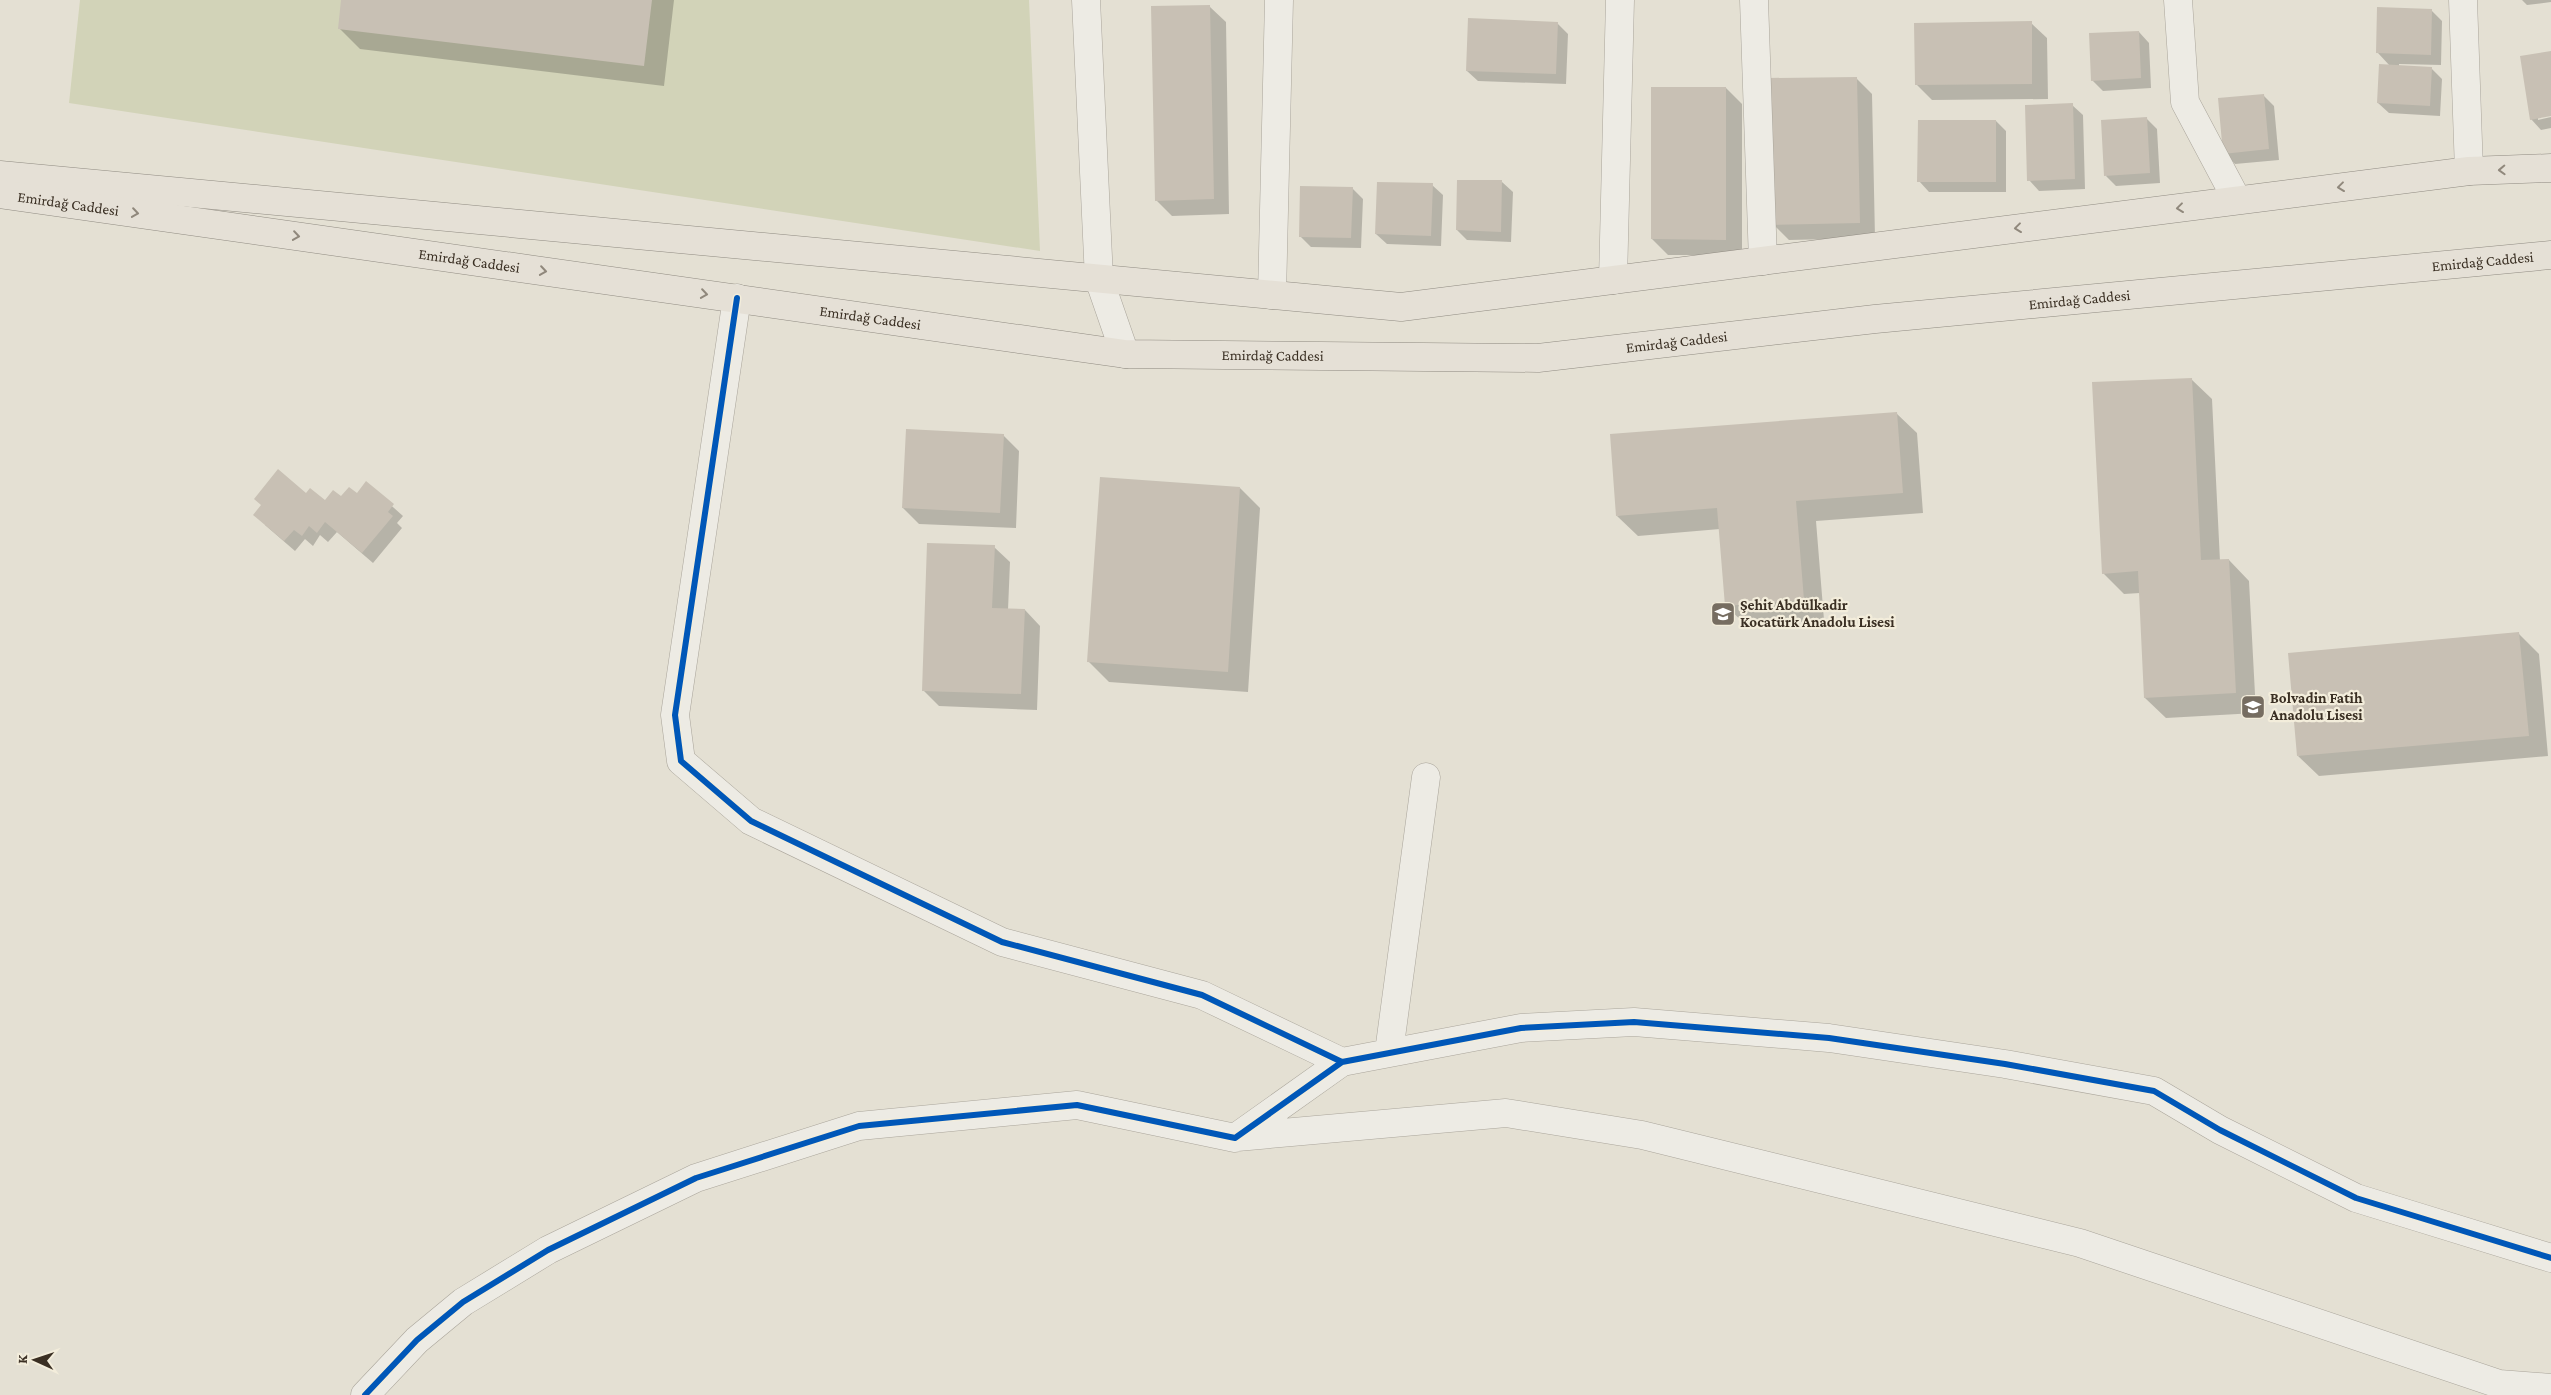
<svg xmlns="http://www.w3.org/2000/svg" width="2551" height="1395" font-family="'Crimson Pro',serif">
  <rect width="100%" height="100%" fill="#e4e0d3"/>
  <!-- green -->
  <path fill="#d2d3b8" d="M80,0H1029L1040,251L69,103Z"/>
  <!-- shadow -->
  <path fill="#0003" d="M343,0H674L664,86L360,49L339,28Z
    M2522,0H2551V2L2527,5Z
    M1210,7L1226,22L1229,214L1172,216L1156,200Z
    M2431,10L2442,21L2441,65L2399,64V66L2431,68L2442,79L2440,116L2389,113L2378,103L2390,66L2378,53Z
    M1557,23L1568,34L1566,84L1478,81L1467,71Z
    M2031,23L2047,38L2048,99L1932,100L1916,84Z
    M2139,32L2149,43L2151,88L2103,91L2092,80Z
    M2551,53V115L2538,117V120L2551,117V128L2541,130L2531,119Z
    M1856,78L1872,94L1875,238L1789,240L1773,224Z
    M1726,88L1742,104V255H1668L1652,239Z
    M2263,95L2274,106L2279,160L2235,164L2225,153Z
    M2072,105L2083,115L2085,189L2039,191L2029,180Z
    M2146,118L2157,129L2160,183L2116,186L2106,176Z
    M1996,121L2006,131V192H1929L1919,181Z
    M1502,182L1513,192L1511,242L1467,240L1457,230Z
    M1432,185L1443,195L1441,246L1387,244L1376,234Z
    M1352,188L1363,199L1361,248L1311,247L1300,236Z
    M2191,379L2212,399L2220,561L2229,560L2249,581L2256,713L2166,718L2145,698L2140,593L2124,594L2103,573Z
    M1896,413L1917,433L1923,513L1816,521L1824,620L1747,626L1726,606L1720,529L1638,536L1617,516Z
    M1003,435L1019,451L1016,528L919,524L903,508Z
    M366,483L403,516L397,523L402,528L373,563L337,532L328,542L320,535L313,546L305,539L295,551L265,525L306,494L325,502L357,494Z
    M1240,488L1260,508L1248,692L1109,682L1089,662Z
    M994,547L1010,562L1008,610H1025L1040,626L1037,710L939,706L923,690Z
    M2519,634L2539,654L2548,756L2319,776L2298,756Z"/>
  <!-- building -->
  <path fill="#c8c0b4" d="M341,0H652L644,66L338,29Z
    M1210,5L1214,199L1155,201L1151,6Z
    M2377,7L2432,9L2431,55L2376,53Z
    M1468,18L1558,22L1556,74L1466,71Z
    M2032,21V84L1915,85L1914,23Z
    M2139,31L2141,78L2091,81L2089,33Z
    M2551,51V116L2530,120L2520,56Z
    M2379,64L2432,67L2430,106L2377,103Z
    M1857,77L1860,223L1772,225L1768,78Z
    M1651,87H1726V240L1651,239Z
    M2264,94L2269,149L2223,154L2218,98Z
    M2073,103L2075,179L2027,181L2025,105Z
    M2147,117L2150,173L2104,176L2101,120Z
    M1918,120H1996V182H1917Z
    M1457,180H1502L1501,232L1456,230Z
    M1377,182L1433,183L1431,236L1375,234Z
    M1300,186L1353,187L1351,238L1299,237Z
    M2192,378L2201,560L2229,559L2236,693L2144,698L2138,571L2102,574L2092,382Z
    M1897,412L1903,493L1796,501L1804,600L1725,606L1717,508L1616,516L1610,434Z
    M906,429L1004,434L1000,513L902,508Z
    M278,469L306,493L310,488L325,500L333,490L341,496L349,487L357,493L366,481L394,504L388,512L393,516L362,553L325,522L317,533L309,526L302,536L294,530L284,541L253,515L261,505L254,499Z
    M1100,477L1240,487L1228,672L1087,662Z
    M927,543L995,545L992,608L1025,609L1021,694L922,691Z
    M2519,632L2529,736L2297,756L2288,653Z"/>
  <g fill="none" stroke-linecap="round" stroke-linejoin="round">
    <defs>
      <path id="minor" d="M1086,0L1099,279L1125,354
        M1754,0L1763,261
        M2178,0L2185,102L2237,200
        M2463,0L2469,171
        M1613,280L1620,0
        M1272,295L1279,0
        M737,298L675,715L681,761L751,821L1002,942L1202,995L1342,1062
        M1389,1052L1426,777
        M1237,1137L1506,1113L1642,1135L2080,1243L2499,1384L2551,1388
        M365,1395L417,1340L463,1302L548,1250L696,1178L859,1126L1077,1105L1235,1138L1342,1062L1521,1028L1634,1022L1829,1038L2005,1064L2154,1091L2220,1130L2356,1198L2551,1258"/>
      <g id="major">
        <path d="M0,175L1401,307L2469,171L2551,168"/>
        <path id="s1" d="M0,194L1125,354L1538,358L1875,319L2551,255"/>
      </g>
    </defs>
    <!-- minor casing -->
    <use href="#minor" stroke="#aaa59b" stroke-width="29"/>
    <!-- major casing -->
    <use href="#major" stroke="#908b82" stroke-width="29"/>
    <!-- minor -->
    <use href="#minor" stroke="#edebe4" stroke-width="28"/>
    <!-- major -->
    <use href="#major" stroke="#e5e0d6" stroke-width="28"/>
    <defs>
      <path id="cycleway" d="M737,298L675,715L681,761L751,821L1002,942L1202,995L1342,1062
        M365,1395L417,1340L463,1302L548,1250L696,1178L859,1126L1077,1105L1235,1138L1342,1062L1521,1028L1634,1022L1829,1038L2005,1064L2154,1091L2220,1130L2356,1198L2551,1258"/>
    </defs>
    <!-- cycleway casing -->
    <use href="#cycleway" stroke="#f3eddb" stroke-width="9"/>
    <!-- cycleway -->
    <use href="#cycleway" stroke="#0057b8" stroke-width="6"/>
  </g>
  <!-- one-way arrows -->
  <defs><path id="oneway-chevron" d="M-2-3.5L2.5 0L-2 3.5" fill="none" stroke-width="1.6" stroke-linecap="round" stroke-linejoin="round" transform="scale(1.25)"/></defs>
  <g stroke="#90887c">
    <use href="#oneway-chevron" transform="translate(2502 170) rotate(178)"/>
    <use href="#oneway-chevron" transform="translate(2341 187) rotate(173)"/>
    <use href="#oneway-chevron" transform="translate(2180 208) rotate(173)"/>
    <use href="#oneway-chevron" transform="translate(135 213) rotate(8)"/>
    <use href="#oneway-chevron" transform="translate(2018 228) rotate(173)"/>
    <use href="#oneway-chevron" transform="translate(296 236) rotate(8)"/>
    <use href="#oneway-chevron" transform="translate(543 271) rotate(8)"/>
    <use href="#oneway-chevron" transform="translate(704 294) rotate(8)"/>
  </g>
  <!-- icons -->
  <defs>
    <symbol id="school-square" viewBox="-11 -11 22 22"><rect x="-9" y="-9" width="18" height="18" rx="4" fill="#766d61" stroke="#f3eddb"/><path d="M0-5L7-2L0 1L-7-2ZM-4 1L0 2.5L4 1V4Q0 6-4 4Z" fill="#fff"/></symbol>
  </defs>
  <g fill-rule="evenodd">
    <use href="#school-square" x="1709" y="600" width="28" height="28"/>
    <use href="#school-square" x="2239" y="693" width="28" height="28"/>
  </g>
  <g text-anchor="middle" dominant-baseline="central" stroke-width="4.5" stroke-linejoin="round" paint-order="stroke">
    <!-- street labels -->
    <g font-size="15" fill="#3a2f23" stroke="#f3eddb">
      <text stroke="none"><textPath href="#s1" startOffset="69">Emirdağ Caddesi</textPath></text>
      <text stroke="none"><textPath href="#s1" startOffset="474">Emirdağ Caddesi</textPath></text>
      <text stroke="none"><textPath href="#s1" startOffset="2499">Emirdağ Caddesi</textPath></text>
      <text stroke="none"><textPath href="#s1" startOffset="2094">Emirdağ Caddesi</textPath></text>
      <text stroke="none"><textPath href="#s1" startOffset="879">Emirdağ Caddesi</textPath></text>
      <text stroke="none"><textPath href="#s1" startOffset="1689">Emirdağ Caddesi</textPath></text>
      <text stroke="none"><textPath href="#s1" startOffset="1284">Emirdağ Caddesi</textPath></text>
    </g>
    <!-- poi labels -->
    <g font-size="15" font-weight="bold" fill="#3a2f23" stroke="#f3eddb" text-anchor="start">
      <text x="1740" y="605">Şehit Abdülkadir<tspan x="1740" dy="17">Kocatürk Anadolu Lisesi</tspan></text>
      <text x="2270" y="698">Bolvadin Fatih<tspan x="2270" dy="17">Anadolu Lisesi</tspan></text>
    </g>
  </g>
  <!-- north arrow -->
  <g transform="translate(35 1360) rotate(273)" stroke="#f3eddb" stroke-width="4" paint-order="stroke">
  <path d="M0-4L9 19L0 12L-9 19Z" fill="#3a2f23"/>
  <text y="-8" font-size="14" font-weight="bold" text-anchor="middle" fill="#3a2f23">K</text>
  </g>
</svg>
